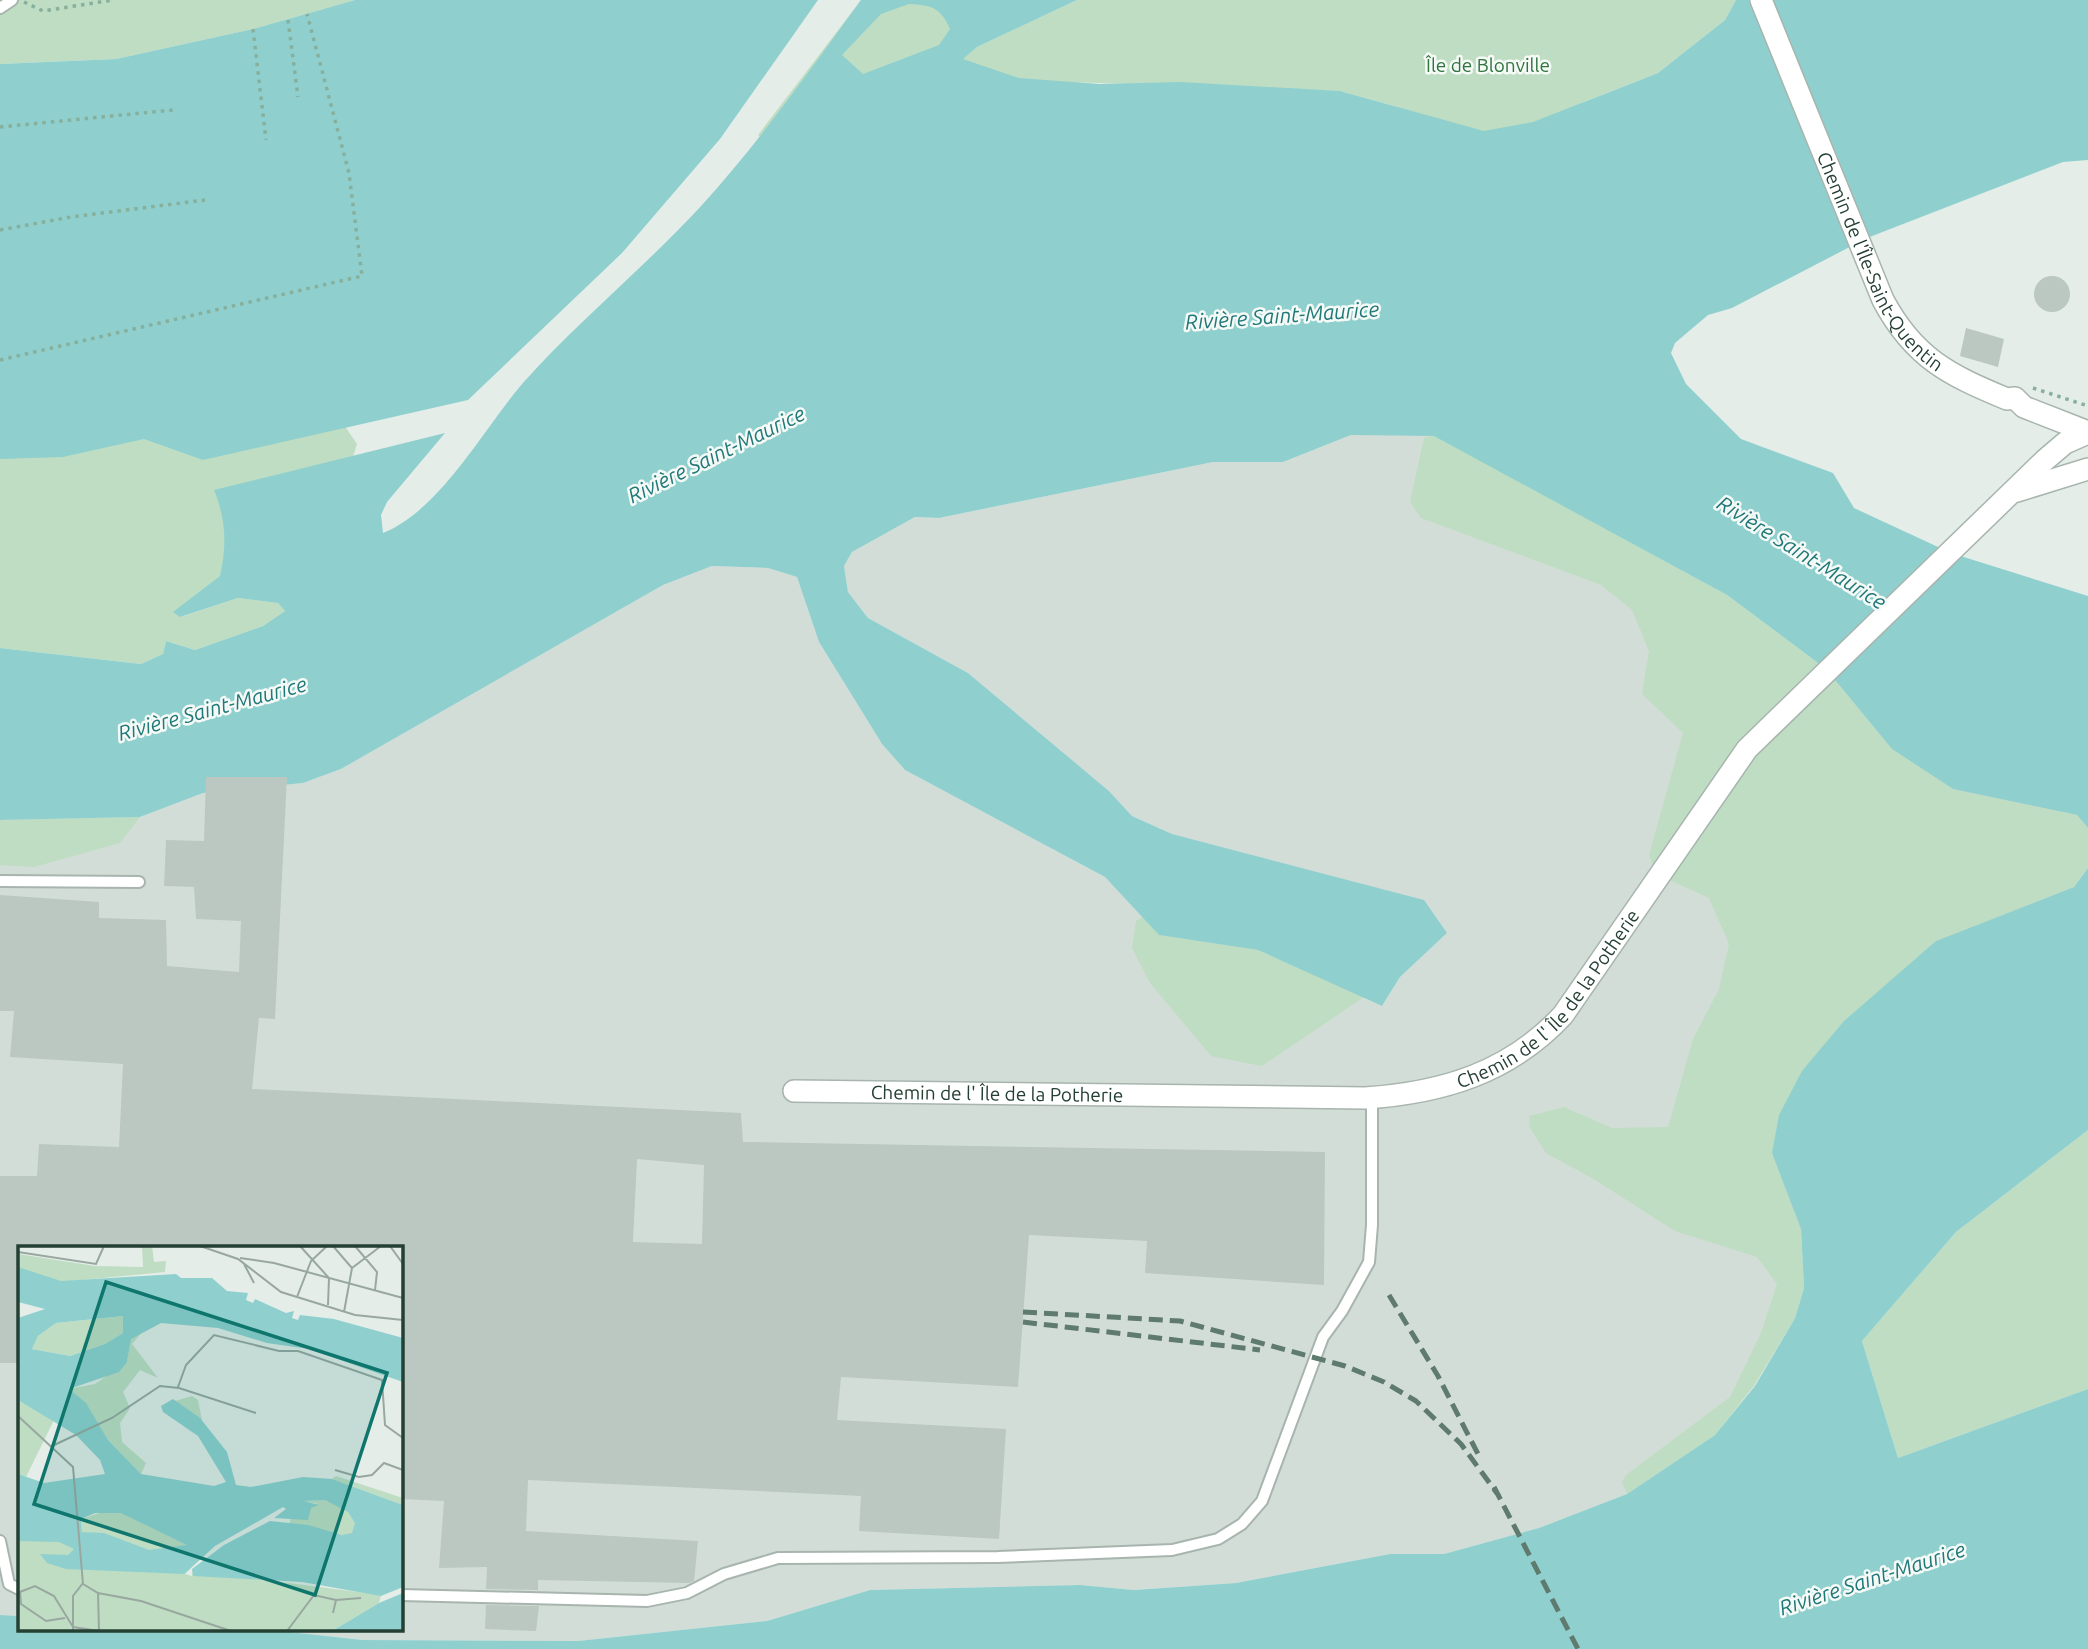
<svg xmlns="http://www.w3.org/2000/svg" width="2088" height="1649" font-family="Ubuntu,sans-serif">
  <rect width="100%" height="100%" fill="#e5ede8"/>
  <!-- built -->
  <path fill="#d3ddd7" d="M1351,435H1434L2088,828V868L1801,1229L1754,1386L1627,1494L1539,1528L1444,1554H1390L1236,1583L1134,1590L1080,1585L870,1590L767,1621L578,1641L363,1640L271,1630H401V1248H19V1616L0,1615V820L140,817L203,793L303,783L341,769L663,585L712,566L768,568L797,577L819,642L882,744L905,770L1105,877L1144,916L1258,950L1382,1006L1400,977L1447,933L1172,834L1132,816L1109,791L968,673L868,618L848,592L844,566L852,552L915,517L939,518L1213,462H1283Z"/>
  <!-- green -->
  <path fill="#bfddc2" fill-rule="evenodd" d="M0,0H355L253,29L116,59L0,64Z
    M861,0H1066L969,36L965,57L977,47L1077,0H1736L1725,20L1658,73L1581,103L1540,149L769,146L758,135ZM1070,82L1340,91L1398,107Z
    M324,395L357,444L341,495L181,617L238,598L278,603L285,611L263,626L195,650L166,641L163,654L141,664L0,648V443Z
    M1434,435L1727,595L1826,669L1892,749L1953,789L2077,815L2088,828V868L2074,887L1936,941L1772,1153L1801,1229L1804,1288L1795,1318L1754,1386L1715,1435L1627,1494L1622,1482L1626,1475L1730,1397L1761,1333L1777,1284L1757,1257L1675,1231L1592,1178L1546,1153L1530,1128L1529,1116L1564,1107L1612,1128L1668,1127L1693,1039L1719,989L1729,944L1709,898L1656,874L1649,855L1683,733L1642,694L1649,651L1632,610L1601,585L1421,518L1410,502L1424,438Z
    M140,817L120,843L34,867L0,865V820Z
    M1144,916L1160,935L1258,950L1364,997L1262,1066L1211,1056L1150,983L1132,948L1136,921Z
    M2088,1130V1389L1898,1458L1862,1341L1956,1232Z"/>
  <!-- water -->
  <path fill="#8fd0cf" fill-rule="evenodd" d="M355,0H818L720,139L622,253L468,400L203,460L144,439L63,457L0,459V64L116,59L253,29Z
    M861,0H1077L977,47L963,59L1019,78L1099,84L1180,82L1340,91L1484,131L1533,122L1658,73L1725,20L1736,0H2088V160L2063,162L1867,238L1732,308L1708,315L1675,343L1671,353L1686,384L1741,439L1833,473L1854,508L1951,553L2088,596V828L2077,815L1953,789L1892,749L1826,669L1727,595L1434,436L1351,435L1283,462H1213L939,518L915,517L852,552L844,566L848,592L868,618L968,673L1109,791L1132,816L1172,834L1424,900L1447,933L1400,977L1382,1006L1258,950L1159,935L1105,877L905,770L882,744L819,642L797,577L768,568L712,566L663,585L341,769L303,783L203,793L140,817L0,820V648L141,664L163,654L166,641L195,650L263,626L285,611L278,603L238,598L180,617L173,612L220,576C227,545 226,520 214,490L445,433L387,502L381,515L383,533C439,511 483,430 522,384C578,321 645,267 702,205C760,141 810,70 861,0ZM909,4C932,5 941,8 950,29L939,45L863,74L842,55L881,14Z
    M2088,868V1130L1956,1232L1862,1341L1898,1458L2088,1389V1649H0V1615L19,1616V1630H271L363,1640L578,1641L767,1621L870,1590L1080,1585L1134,1590L1236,1583L1390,1554H1444L1539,1528L1627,1494L1715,1435L1755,1386L1795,1318L1804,1288L1801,1229L1772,1153L1779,1115L1802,1071L1844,1021L1936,941L2074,887Z"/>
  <!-- building -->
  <path fill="#bac8c1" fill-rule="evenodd" d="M2034 294a18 18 0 1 1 36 0a18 18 0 1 1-36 0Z
    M1966,328L2004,339L1998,367L1960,356Z
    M206,777H287L275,1019L259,1018L252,1089L741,1113L743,1142L1325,1152L1324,1285L1145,1273L1147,1241L1029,1235L1018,1387L841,1377L837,1420L1006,1429L999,1539L859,1531L861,1496L528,1480L526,1531L698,1541L694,1581L689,1583L538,1580V1590L486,1589L487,1567L439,1568L444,1501L401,1499V1248H180L145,1245V1248H19V1363H0V1176H37L39,1144L119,1147L123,1064L10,1057L14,1011H0V895L99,902V918L166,920L167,966L239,972L241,921L196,919L194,887L164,886L166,840L204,841ZM637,1159L704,1165L702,1244L633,1242Z
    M486,1605L539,1606L536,1631L485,1629Z"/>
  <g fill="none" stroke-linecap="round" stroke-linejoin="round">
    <defs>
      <path id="lane" d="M0,8L12,0
        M0,881L139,882
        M0,1541L9,1584L19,1589
        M401,1595L647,1601L687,1593L724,1574L778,1558L998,1557L1172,1550L1218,1539L1242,1524L1262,1501L1323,1337L1342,1311L1369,1262L1372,1225V1097"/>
      <g id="street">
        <path id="s1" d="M1761,0L1883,300C1914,358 1949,375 2007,399L2015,398L2024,407L2088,432"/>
        <path d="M2017,491L2088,469"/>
        <path id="s2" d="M794,1091L1365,1098C1442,1093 1509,1073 1563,1015L1747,749L2045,460L2065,443L2088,433"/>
      </g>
    </defs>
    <!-- lane casing -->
    <use href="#lane" stroke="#a7b5ae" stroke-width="14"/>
    <!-- street casing -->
    <use href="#street" stroke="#a7b5ae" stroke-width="24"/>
    <!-- path -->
    <path stroke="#86b09c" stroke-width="3.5" stroke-dasharray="3.5 5" stroke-linecap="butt" d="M24,2L43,11L113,0
      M288,20L298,97
      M253,29L266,140
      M0,127L173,110
      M0,230L71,217L205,200
      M0,360L362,276L349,173L307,14
      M2033,388L2088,406"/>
    <!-- lane -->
    <use href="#lane" stroke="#fff" stroke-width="10"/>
    <!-- street -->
    <use href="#street" stroke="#fff" stroke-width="21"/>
    <!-- rail -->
    <path stroke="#5f7a6e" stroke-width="5" stroke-dasharray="14 7" stroke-linecap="butt" d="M1389,1295L1438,1376L1479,1456
      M1023,1312L1180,1321L1345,1366L1384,1382L1416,1401L1461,1444L1499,1496
      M1023,1322L1260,1350
      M1494,1487L1578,1649"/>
  </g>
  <g text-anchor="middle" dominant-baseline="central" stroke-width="5" stroke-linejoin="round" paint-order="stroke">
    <!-- park labels -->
    <g font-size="19" fill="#30743f" stroke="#f5faf7">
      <text x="1488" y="65">Île de Blonville</text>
    </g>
    <!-- street labels -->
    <g font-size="19" fill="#243f33" stroke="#f5faf7">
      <text stroke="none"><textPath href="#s1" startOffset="289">Chemin de l'Île-Saint-Quentin</textPath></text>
      <text stroke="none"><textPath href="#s2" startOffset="791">Chemin de l' Île de la Potherie</textPath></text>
      <text stroke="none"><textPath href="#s2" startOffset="203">Chemin de l' Île de la Potherie</textPath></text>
    </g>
    <!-- water labels -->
    <g font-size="21" font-style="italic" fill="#207879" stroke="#f5faf7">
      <text transform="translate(1282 315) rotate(-4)">Rivière Saint-Maurice</text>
      <text transform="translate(716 454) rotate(-26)">Rivière Saint-Maurice</text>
      <text transform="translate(1802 552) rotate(32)">Rivière Saint-Maurice</text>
      <text transform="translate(212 708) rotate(-15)">Rivière Saint-Maurice</text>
      <text transform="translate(1872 1578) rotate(-18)">Rivière Saint-Maurice</text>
    </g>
  </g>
  <!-- overview -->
  <g transform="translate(18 1246)">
    <rect width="385" height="385" fill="#e5ede8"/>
    <path d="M124,0H134L136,16L148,15L147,26L43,36L0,24V8L77,20L125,21ZM105,70V87L87,98L52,110L14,103L20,90L38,77ZM143,77L125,85L114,98L140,132L122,124L105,146L112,162L102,177L104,196L128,217L123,228L90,194L68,158L51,143L77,138L109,116L113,93L129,81ZM174,150L180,154L184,175L157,155ZM0,154L36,174L8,231L0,228ZM318,230L385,252V259L314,233ZM307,254L327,263L369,289L313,290L271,282L273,268L300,258L285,255ZM107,259L200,296L167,328L174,330L175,323L202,303L240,313L242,319L232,332L363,349L361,357L314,385H0V280L66,298L73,287L64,286L63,273Z" fill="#bfddc2"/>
    <path d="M0,21L43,35L158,28L163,32H194L209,45L230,47L228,54L235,57L237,53L268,67L276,65L274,72L280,74L282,69L316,73L385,92V136L291,103L249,97L200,82L143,77L113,93L109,116L101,126L51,143L68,157L90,194L123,228L196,240L208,236L180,190L145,166L143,160L155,153L182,172L209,206L218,239L233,241L285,231L314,233L385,259V341L363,350L284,336L175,330L174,323L206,299L252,275L290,279L324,289L334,287L337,277L330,266L307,254L286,255L301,259L293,262L290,274L256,272L268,263L265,261L197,300L166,328L48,323L29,317L22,308L50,309L56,303L41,296L0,295V228L26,237L87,228L82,214L58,189L0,154V72L27,63L0,56ZM105,70V87L87,98L52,110L14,103L20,90L38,77ZM77,267H103L169,299L131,304L86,287L64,286L63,273ZM385,347V385H314L361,357Z" fill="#8fd0cf" fill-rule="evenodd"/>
    <path fill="none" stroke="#98a7a0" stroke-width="2" d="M182,0L220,13L263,46L337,69L385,74M282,0L311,32L310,59M315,0L334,22L326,66M337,0L359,26L357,44M372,0L385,18M0,6L78,18L86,0M222,12L256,17L385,52M226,18L236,37M334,22L363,0M279,51L293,15L309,0M160,141L168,119L196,89L261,105H280L364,134L367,179L385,192M0,170L55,221L65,338L80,347L123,355L213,385M34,200L94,172L142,140L161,142L238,167M317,224L341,231L354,229L366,217L385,224M80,347L81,385M318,354L343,352M47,372L28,375L3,358L2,346L17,340L36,350L55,381M55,381L81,385M55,385V350L65,337M269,385L296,349L318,354L315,367"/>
    <path fill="#0f766e" fill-opacity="0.15" stroke="#0f766e" stroke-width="3.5" d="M88,36L369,127L297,349L16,258Z"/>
    <rect width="385" height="385" fill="none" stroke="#243f33" stroke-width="3.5"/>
  </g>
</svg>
